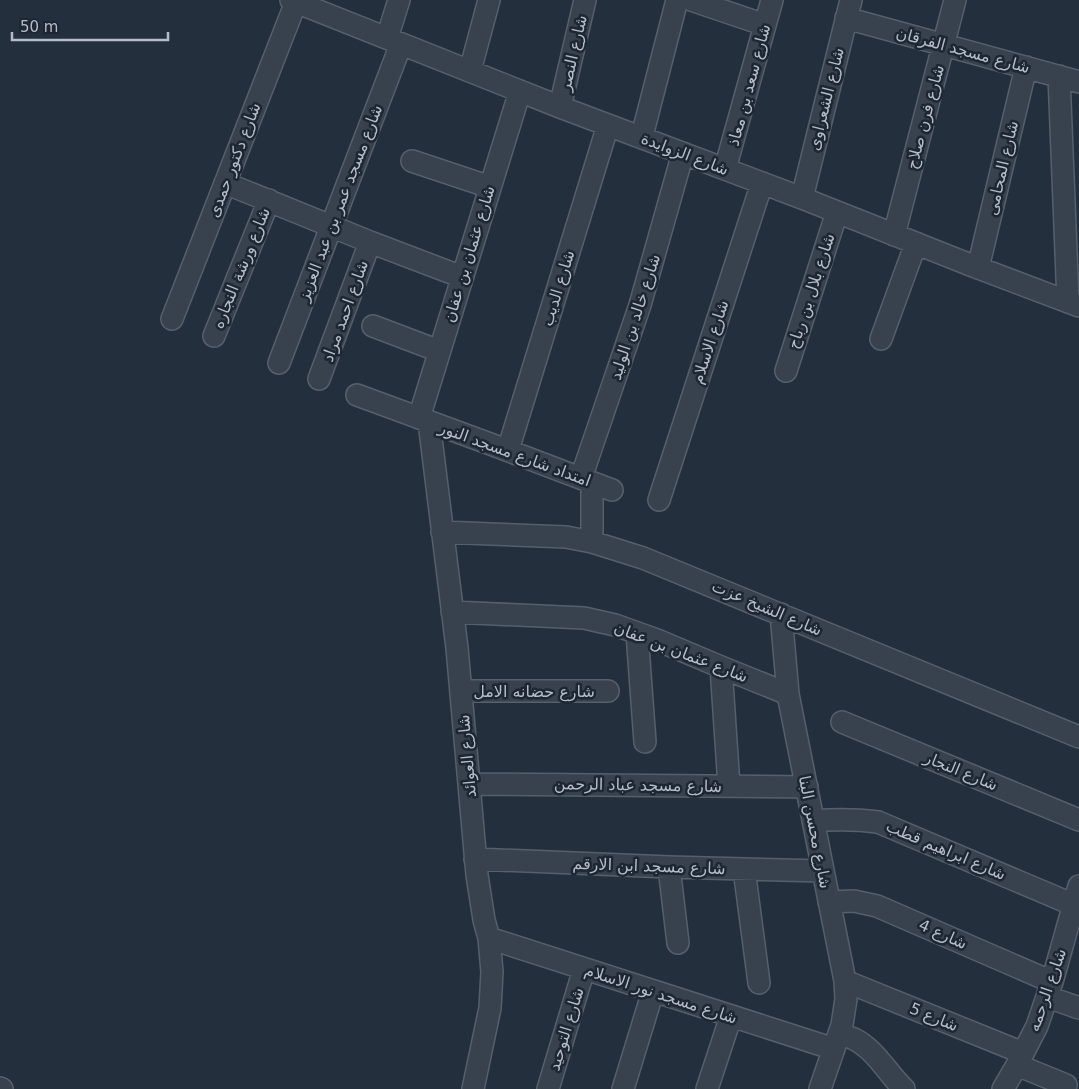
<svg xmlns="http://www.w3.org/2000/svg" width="1079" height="1089" font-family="'DejaVu Sans',Vazirmatn,sans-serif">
  <rect width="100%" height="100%" fill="#242f3e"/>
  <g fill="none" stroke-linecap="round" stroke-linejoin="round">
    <defs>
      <path id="street" d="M291,0L560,107L802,198L968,264L1079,306
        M691,0L765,25
        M846,18L1079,82
        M387,38L399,0
        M470,71L489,0
        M1059,76L1068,302
        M560,107L585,0
        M642,136L677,0
        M412,161L490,187
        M725,169L772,0
        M225,183L370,242L462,277
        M802,198L851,0
        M894,235L955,0
        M978,268L1026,67
        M172,319L296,2
        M373,326L439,351
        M214,336L269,200
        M881,339L916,243
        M279,363L401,44
        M786,371L837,212
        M319,379L370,242
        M357,395L493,445L612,490
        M419,418L520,91
        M429,422L457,648L477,875L484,920L489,938L492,972L490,1008L473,1089
        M508,450L608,125
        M581,478L640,305L683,153
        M659,500L762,183
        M442,532L566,537L592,542L643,558L1079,737
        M592,542V483
        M452,612L584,618L615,625L657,640L721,667L788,694
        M781,614L788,694L845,981L846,999L842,1025L820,1089
        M637,633L645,742
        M721,667L729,786
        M461,691H608
        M842,722L1079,820
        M469,784L807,787
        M813,821C835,819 856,819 878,822L1074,905
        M475,859L669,867L823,871
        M669,867L678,943
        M744,869L759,983
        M829,902L854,901L877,906L1052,982
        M489,938L834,1049
        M845,981L1023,1053
        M1048,997L1079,1008
        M840,1034C844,1036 850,1037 854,1039C876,1050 887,1073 904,1089
        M1017,1065L1066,1085
        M0,1088L2,1089
        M548,1089L584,969
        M623,1089L653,991
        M707,1089L731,1016
        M1003,1089L1017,1065L1037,1026L1052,982L1079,886"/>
    </defs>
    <!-- street casing -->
    <use href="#street" stroke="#565f6c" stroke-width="24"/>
    <!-- street -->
    <use href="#street" stroke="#38414e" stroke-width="21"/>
  </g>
  <g text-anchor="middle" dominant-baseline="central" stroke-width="5" stroke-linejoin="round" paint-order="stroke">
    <!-- street labels -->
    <g font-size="16" fill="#b4bcc9" stroke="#1d2633">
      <text transform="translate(963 50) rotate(15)">شارع مسجد الفرقان</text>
      <text transform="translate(573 53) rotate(-77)">شارع النصر</text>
      <text transform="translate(749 85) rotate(-75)">شارع سعد بن معاذ</text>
      <text transform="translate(826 99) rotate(-76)">شارع الشعراوى</text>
      <text transform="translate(925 117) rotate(-75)">شارع فرن صلاح</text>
      <text transform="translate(685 154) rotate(21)">شارع الزوايدة</text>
      <text transform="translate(234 160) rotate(-69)">شارع دكتور حمدى</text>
      <text transform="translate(1002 168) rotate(-77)">شارع المحامى</text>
      <text transform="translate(340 203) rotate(-69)">شارع مسجد عمر بن عبد العزيز</text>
      <text transform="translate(469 254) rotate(-73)">شارع عثمان بن عفان</text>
      <text transform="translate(241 268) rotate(-68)">شارع ورشة النجاره</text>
      <text transform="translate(558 288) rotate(-73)">شارع الديب</text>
      <text transform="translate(811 291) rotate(-72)">شارع بلال بن رباح</text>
      <text transform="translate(345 311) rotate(-70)">شارع احمد مراد</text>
      <text transform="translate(635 317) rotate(-72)">شارع خالد بن الوليد</text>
      <text transform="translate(710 342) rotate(-72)">شارع الاسلام</text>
      <text transform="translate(515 454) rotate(20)">امتداد شارع مسجد النور</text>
      <text transform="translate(767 608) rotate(23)">شارع الشيخ عزت</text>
      <text transform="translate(681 652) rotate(21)">شارع عثمان بن عفان</text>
      <text x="534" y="691">شارع حضانه الامل</text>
      <text transform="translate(467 756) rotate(-95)">شارع العوائد</text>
      <text transform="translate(961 771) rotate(22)">شارع النجار</text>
      <text transform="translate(638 785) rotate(1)">شارع مسجد عباد الرحمن</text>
      <text transform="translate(815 832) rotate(79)">شارع محسن البنا</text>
      <text transform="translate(946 850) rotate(23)">شارع ابراهيم قطب</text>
      <text transform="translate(649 866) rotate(2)">شارع مسجد ابن الارقم</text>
      <text transform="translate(943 934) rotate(24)">شارع 4</text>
      <text transform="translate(1047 990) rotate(-71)">شارع الرحمه</text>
      <text transform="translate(661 994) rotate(18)">شارع مسجد نور الاسلام</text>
      <text transform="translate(934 1017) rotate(22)">شارع 5</text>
      <text transform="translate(566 1029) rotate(-73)">شارع التوحيد</text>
    </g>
  </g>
  <!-- scale -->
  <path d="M12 32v8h156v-8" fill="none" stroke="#b4bcc9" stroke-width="2.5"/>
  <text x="20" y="32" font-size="15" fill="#b4bcc9" stroke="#1d2633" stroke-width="4" paint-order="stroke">50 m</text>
</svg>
